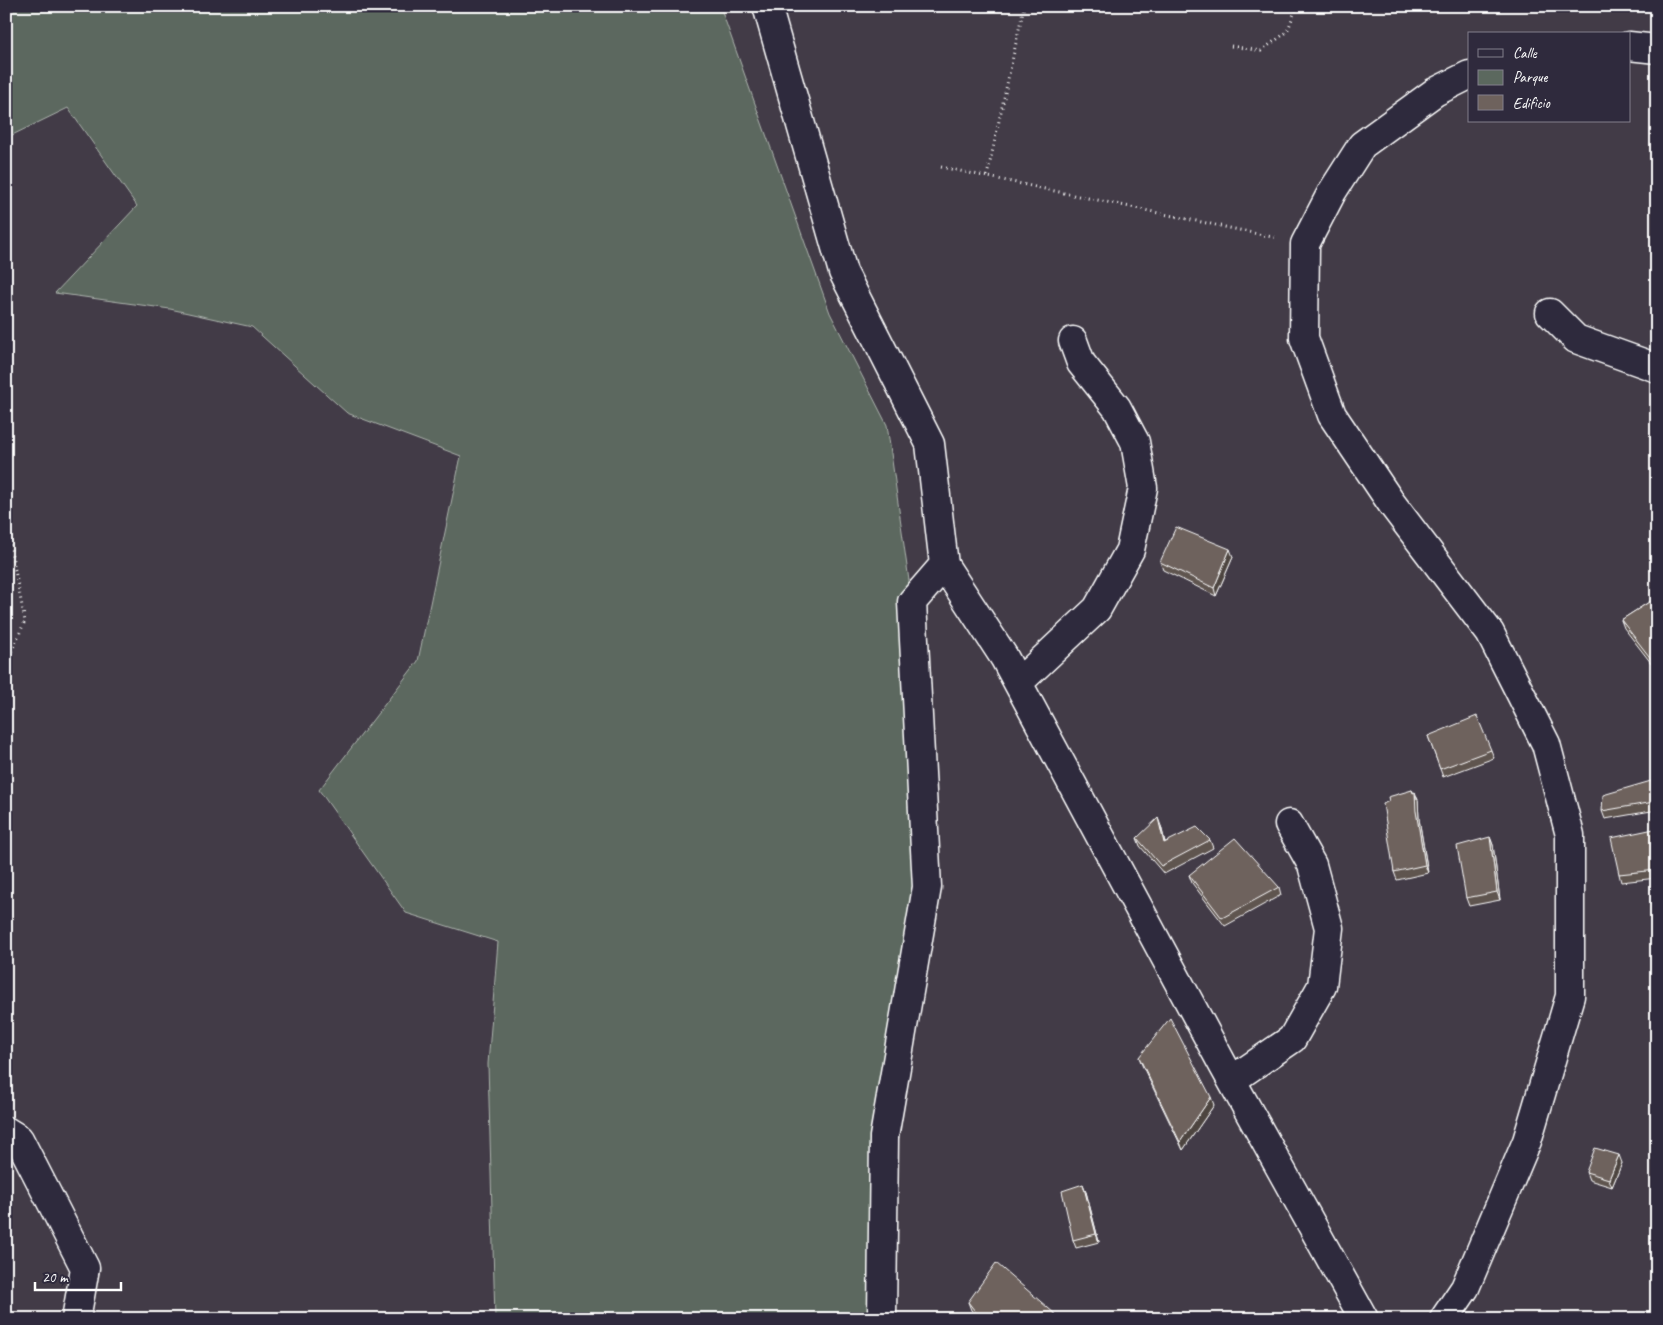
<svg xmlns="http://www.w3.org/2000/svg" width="1663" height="1325" font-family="Caveat,sans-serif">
  <rect width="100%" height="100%" fill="#423b47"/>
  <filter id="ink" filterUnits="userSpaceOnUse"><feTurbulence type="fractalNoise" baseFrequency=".02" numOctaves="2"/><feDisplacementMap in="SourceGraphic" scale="10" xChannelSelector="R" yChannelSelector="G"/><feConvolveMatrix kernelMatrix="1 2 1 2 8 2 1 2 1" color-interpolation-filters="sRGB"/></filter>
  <g filter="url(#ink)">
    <!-- green -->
    <path fill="#5b685e" stroke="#adb4ae" d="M6,6H720L830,313L887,425L912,602L927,887L884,1137L882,1319H495L488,1064L498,942L406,913L319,790L418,661L461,456L347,413L252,327L170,309L55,293L137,206L68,108L6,138Z"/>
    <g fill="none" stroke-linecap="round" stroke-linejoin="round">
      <defs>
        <path id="street" d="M767,6L843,272L930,444L944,565L1004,657L1223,1065L1364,1319
          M1629,46L1657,49
          M1550,313L1576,339L1657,368
          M1018,683L1097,609L1130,550L1143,488L1135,442L1117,408L1081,363L1073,341
          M1232,1080L1292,1039L1322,986L1329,928L1312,865L1289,824
          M6,1131L19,1139L85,1268L76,1319
          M882,1319L884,1137L927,887L912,602L944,565
          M1444,1319L1465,1288L1527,1141L1570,996V835L1546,744L1490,633L1392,504L1332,415L1304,338L1305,244L1332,192L1362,145L1435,92L1469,75"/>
      </defs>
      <!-- street casing -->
      <use href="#street" stroke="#fff" stroke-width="31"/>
      <!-- path -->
      <path stroke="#fff" stroke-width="3" stroke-dasharray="1 4" stroke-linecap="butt" d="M1231,46L1261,51L1287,32L1297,6
        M941,167L1277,238
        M987,176L1024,6
        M6,525L25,621L6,664"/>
      <!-- street -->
      <use href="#street" stroke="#2f2a3d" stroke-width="28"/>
    </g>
    <!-- wall -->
    <path fill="#5f5450" stroke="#fff" d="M1233,557L1216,596L1163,570L1160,562Z
      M1657,597L1655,668L1624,628L1621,620Z
      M1428,736L1491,750L1494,758L1443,777Z
      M1651,781L1654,789L1657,810L1605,819L1602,811Z
      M1412,790L1418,800L1419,819L1428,873L1397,880L1394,872L1389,801Z
      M1161,826L1165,842L1210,840L1213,848L1164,874L1140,846L1137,838Z
      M1654,829L1657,836V878L1621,882L1619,874Z
      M1490,837L1493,845L1500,900L1469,906L1466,898Z
      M1189,875L1279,887L1281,895L1225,926L1192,883Z
      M1139,1057L1214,1105L1183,1150L1142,1065Z
      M1622,1163L1612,1187L1589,1180L1586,1172Z
      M1086,1192L1099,1242L1076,1248L1073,1240Z
      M968,1302L1057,1319H978L971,1310Z"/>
    <!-- shaded-wall -->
    <path fill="#4d4541" stroke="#fff" d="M1230,549L1233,557L1216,596L1214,588Z
      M1657,655V666L1655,668L1652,660Z
      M1651,781L1654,789L1657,810L1654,802Z
      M1412,790L1416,799L1415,792L1418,800L1419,819L1428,873L1425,865Z
      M1158,818L1161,826L1167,851L1164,843Z
      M1654,829L1657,836V848Z
      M1490,837L1493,845L1500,900L1497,892Z
      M1211,1097L1214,1105L1183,1150L1180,1142Z
      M1619,1155L1622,1163L1612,1187L1609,1179Z
      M1083,1184L1086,1192L1099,1242L1096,1234Z
      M1055,1314L1057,1319H1051Z"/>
    <!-- building -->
    <path fill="#6e625d" stroke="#fff" d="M1657,515V521L1654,517Z
      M1176,527L1230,549L1214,588L1160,562Z
      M1657,597V655L1652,660L1621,620Z
      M1477,716L1491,750L1440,769L1428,736Z
      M1651,781L1654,802L1602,811L1603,795Z
      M1412,790L1413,793L1415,792L1416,811L1425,865L1394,872L1383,804L1389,801L1388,797Z
      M1158,818L1164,843L1197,827L1210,840L1161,866L1137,838Z
      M1654,829L1657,848V870L1619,874L1611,838Z
      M1490,837L1497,892L1466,898L1457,846Z
      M1235,838L1279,887L1222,918L1189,875Z
      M1170,1018L1211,1097L1180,1142L1139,1057Z
      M1595,1148L1619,1155L1609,1179L1586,1172Z
      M1083,1184L1096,1234L1073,1240L1062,1191Z
      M996,1263L1055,1314L1051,1319H981L968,1302Z"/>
  </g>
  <!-- margin -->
  <rect width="1663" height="1325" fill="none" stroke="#2f2a3d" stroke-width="25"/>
  <rect x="12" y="12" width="1638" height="1300" fill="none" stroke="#fff" stroke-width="2" filter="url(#ink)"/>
  <!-- legend -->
  <rect x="1468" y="32" width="162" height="90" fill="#2f2a3d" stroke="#827f8b"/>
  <rect x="1478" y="49" width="25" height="8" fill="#2f2a3d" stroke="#827f8b"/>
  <text x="1513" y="58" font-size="15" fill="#ffffff">Calle</text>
  <rect x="1478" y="70" width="25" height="15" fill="#5b685e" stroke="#827f8b"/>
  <text x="1513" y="82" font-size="15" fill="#ffffff">Parque</text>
  <rect x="1478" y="95" width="25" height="15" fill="#6e625d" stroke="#827f8b"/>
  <text x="1513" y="108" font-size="15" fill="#ffffff">Edificio</text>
  <!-- scale -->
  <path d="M35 1282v8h86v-8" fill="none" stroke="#ffffff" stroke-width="2.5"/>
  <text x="42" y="1282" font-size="15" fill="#ffffff" stroke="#2f2a3d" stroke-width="4" paint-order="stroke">20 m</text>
</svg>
